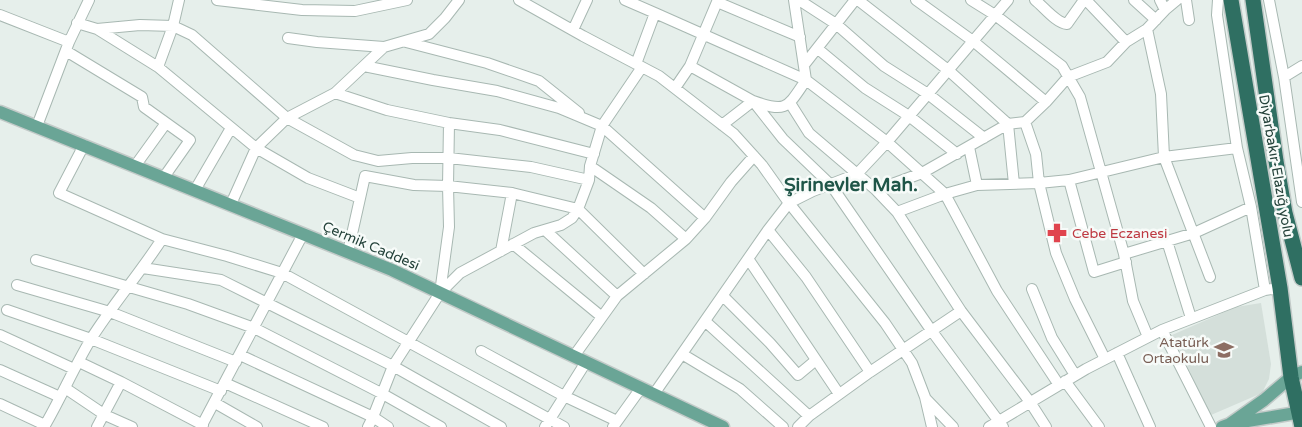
<svg xmlns="http://www.w3.org/2000/svg" width="1302" height="427" font-family="'Varela Round',sans-serif">
  <rect width="100%" height="100%" fill="#e6efeb"/>
  <!-- built -->
  <path fill="#d4dfda" d="M1261,303L1271,364L1269,379L1262,393L1211,415L1172,335L1236,307Z"/>
  <g fill="none" stroke-linecap="round" stroke-linejoin="round">
    <defs>
      <path id="minor" d="M179,0L173,26L158,67L97,29L140,25L173,26L192,35L287,118L354,155L378,161L412,158H449L531,167L589,180
        M217,0L302,10L355,11L407,0
        M519,0L583,36L659,76L734,134L762,165L789,203L885,323L912,363L925,397L932,427
        M625,0L655,13L636,64
        M799,0L836,24L884,66L928,94L984,138
        M858,0L948,70L1008,124L1014,184
        M916,0L973,41L1046,102
        M971,0L995,15L1062,66L1080,97L1124,254L1133,301L1148,337
        M1035,0C1044,7 1056,23 1067,24L1084,0
        M1086,0L1126,42
        M1134,0L1156,20
        M1160,0L1165,10
        M1177,0L1165,10L1147,29L1161,94L1164,157L1210,277
        M1186,0L1189,20
        M1218,0L1217,15L1237,148L1251,207L1265,290
        M1269,0L1284,77L1302,202
        M655,13L806,80L887,142L945,194L897,212L876,190
        M0,15L69,42
        M77,23L97,29
        M573,30L587,0
        M288,38L317,42L384,47
        M406,42L487,63L539,81L579,113
        M818,49L865,88L909,116L957,154
        M66,51L142,97L144,107L190,140L164,177
        M804,65L855,0
        M364,66L433,80L497,91L559,108L602,126L705,218L731,182L754,156
        M690,66L717,2L800,37
        M158,67L256,148L308,178L360,198
        M1284,77L1302,66
        M675,88L690,66L753,101L783,139L831,185L931,330L1003,427
        M335,93L387,110L449,123L500,130L594,154
        M790,103L809,133L876,190L922,173L1008,124L1025,122L1046,102L1068,77L1107,62L1126,42L1147,29
        M1025,122L1036,154L1039,183L977,185L945,194L997,291L1059,385
        M722,125L753,101C787,113 787,108 806,80L794,0
        M37,126L69,42L89,0
        M84,145L59,193L162,239L227,256L282,273L564,427
        M969,147L977,185
        M135,166L166,123
        M590,166L651,208L686,239L705,218
        M1069,180L1094,272L1126,262
        M195,190L231,128
        M231,204L256,148L287,118L335,93L384,47L429,34L445,18L459,0
        M897,212L961,311L1030,402L1046,427
        M545,230L617,296
        M768,230L806,277L870,372
        M1167,241L1191,318
        M513,244L602,317
        M501,251L512,193
        M348,252L365,176L414,185L448,186L449,123
        M1124,254L1194,233L1251,207
        M36,260L188,304L254,328L381,393L441,427
        M749,260L839,394
        M143,268L221,280L393,366L501,427
        M17,285L110,312L236,362
        M1032,289L1052,338L1075,375
        M440,293L449,227L448,186L512,193L578,209L644,274
        M723,296L770,343L798,375L816,360
        M7,310L91,339L221,391
        M706,322L809,416
        M1162,330L1211,427
        M0,335L74,369
        M481,351L564,396L617,421
        M1117,353L1150,427
        M682,354L740,389L783,427
        M240,355L373,417L393,366L440,293L460,273L534,233L561,225L572,218L578,209L589,180L590,166L602,126L642,67
        M574,356L617,296L686,239
        M1105,359L1075,299L1056,253L1039,183L1069,180L1164,157L1237,148
        M79,362L121,382L203,425
        M0,370L60,397
        M1065,381L1099,427
        M225,383L323,427
        M65,388L105,415L132,427
        M654,394L768,230L789,203L813,191L857,174L887,142L1008,0
        M926,399L953,427
        M215,403L257,427
        M0,404L45,425
        M44,427C61,398 74,367 91,339C113,304 140,273 162,239
        M97,427L121,382
        M201,427L303,234
        M368,427L373,417L388,427
        M545,427L586,362
        M613,427L641,388
        M798,427L809,416L870,372L961,311
        M989,427L1086,369L1162,330L1265,290L1280,288"/>
      <path id="major" d="M0,112L392,270L723,427
        M1230,424L1264,400L1291,377L1302,372
        M1222,427L1230,424L1302,412"/>
      <path id="highway" d="M1231,0L1280,288L1291,377L1302,427
        M1253,0L1276,161L1285,213L1302,278"/>
    </defs>
    <!-- minor casing -->
    <use href="#minor" stroke="#a8b8b2" stroke-width="12"/>
    <!-- major casing -->
    <use href="#major" stroke="#c2cac8" stroke-width="15"/>
    <!-- highway casing -->
    <use href="#highway" stroke="#c2cac8" stroke-width="18"/>
    <!-- minor -->
    <use href="#minor" stroke="#fff" stroke-width="10"/>
    <!-- major -->
    <use href="#major" stroke="#6aa596" stroke-width="12"/>
    <!-- highway -->
    <use href="#highway" stroke="#2f6f62" stroke-width="15"/>
  </g>
  <!-- icons -->
  <defs>
    <symbol id="pharmacy-bare" viewBox="-9 -9 18 18"><path d="M-2-6h4v4h4v4h-4v4h-4v-4h-4v-4h4Z" fill="#e0444e" stroke="#f7fbf9" stroke-width="2.5" paint-order="stroke"/></symbol>
    <symbol id="school-bare" viewBox="-9 -9 18 18"><path d="M0-5L7-2L0 1L-7-2ZM-4 1L0 2.5L4 1V4Q0 6-4 4Z" fill="#8d6e63" stroke="#f7fbf9" stroke-width="2.5" paint-order="stroke"/></symbol>
  </defs>
  <g fill-rule="evenodd">
    <use href="#pharmacy-bare" x="1043" y="219" width="28" height="28"/>
    <use href="#school-bare" x="1210" y="336" width="28" height="28"/>
  </g>
  <g text-anchor="middle" dominant-baseline="central" stroke-width="5" stroke-linejoin="round" paint-order="stroke">
    <!-- street labels -->
    <g font-size="14" fill="#24423a" stroke="#f7fbf9">
      <text transform="translate(1276 166) rotate(80)">Diyarbakır-Elazığ yolu</text>
      <text transform="translate(371 246) rotate(23)">Çermik Caddesi</text>
    </g>
    <!-- health labels -->
    <g font-size="14" fill="#be3a42" stroke="#f7fbf9" text-anchor="start">
      <text x="1072" y="233">Cebe Eczanesi</text>
    </g>
    <!-- education labels -->
    <g font-size="14" fill="#785e54" stroke="#f7fbf9" text-anchor="end">
      <text x="1209" y="342">Atatürk<tspan x="1209" dy="16">Ortaokulu</tspan></text>
    </g>
    <!-- district labels -->
    <g font-size="19" font-weight="bold" fill="#1f5548" stroke="#f7fbf9">
      <text x="851" y="185">Şirinevler Mah.</text>
    </g>
  </g>
</svg>
